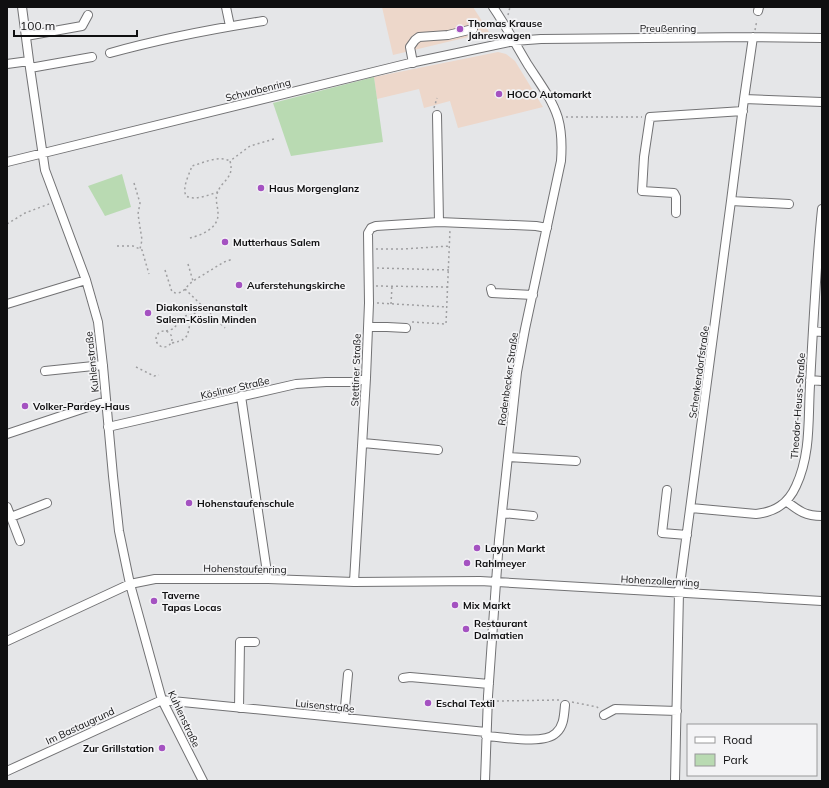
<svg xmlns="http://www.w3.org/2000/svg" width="829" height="788" font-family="Mulish,sans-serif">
  <rect width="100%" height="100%" fill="#e5e6e8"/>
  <!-- commercial -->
  <path fill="#edd7ca" d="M382,7H473L489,32L393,55Z
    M498,52L506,54L515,61L543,107L458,128L450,101L424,108L419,89L377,99L374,77Z"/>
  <!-- green -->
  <path fill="#b9dab2" d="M374,77L383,142L291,156L273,103Z
    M122,174L131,207L105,216L88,186Z"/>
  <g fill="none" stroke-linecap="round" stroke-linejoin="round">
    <defs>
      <path id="minor" d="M22,7L30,68L45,170L86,280L98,322L103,366L113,476L119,531L130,584L162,700L203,781
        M226,7L230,26
        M758,11L759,7
        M26,36L82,26L88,15
        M110,53C160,39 212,29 263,21
        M413,63L410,47L415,40L419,37L448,35L473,29
        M7,64L29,61
        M30,68L92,57
        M744,99L822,102
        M437,115L439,222
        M7,162L410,63L514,41L541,39L753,37L822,38
        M731,201L789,204
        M676,213V197L674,193L642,191L644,157L650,117L743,111
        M491,289L492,293L533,295
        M7,304L86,280
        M368,327H387L406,328
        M813,331L822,332
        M45,371L103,365
        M810,380L822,381
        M241,396L268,579
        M108,427L296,384L326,382H355L366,378
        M7,434L106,401
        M363,443L438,450
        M508,457L576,461
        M667,490L662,533L687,535
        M786,501C799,511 805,516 822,516
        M7,507L20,541
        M691,508L756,514C775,512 788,504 796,486C811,454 808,419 810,385C813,326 816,267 822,209
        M502,513L533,516
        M11,517L47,503
        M354,582L366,378L369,303L368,233L371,228L376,226L439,222L536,226L547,228
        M7,641L130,584L155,579H268L354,582L480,581L822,601
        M403,678L410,677L489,684
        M239,708L240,642H255
        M604,715L615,709L677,711
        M344,718L348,674
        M486,736C503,737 544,745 556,733C564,726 564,715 565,705
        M7,771L162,700L486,732
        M485,781L488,696L499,540L517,372L525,329L561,161C562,147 562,132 558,118C552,99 539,82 528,65C516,45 506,26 493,7
        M675,781L679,592L731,201L744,99L753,37"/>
    </defs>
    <!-- minor casing -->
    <use href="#minor" stroke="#727274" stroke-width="10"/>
    <!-- path -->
    <path stroke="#9f9fa1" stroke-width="1.5" stroke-dasharray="2 3" stroke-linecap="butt" d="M508,15L510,7
      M755,30L757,20
      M434,108L437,98
      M566,117H642
      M134,183L140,203L138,214L142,240L140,249
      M218,192C208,195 196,201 186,196C182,187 189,175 192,166C203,163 218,155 230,161
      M7,224L25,213L49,204
      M190,238C202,235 219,228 218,213C218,207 215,200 217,194C221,180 235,179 230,161L250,146L274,139
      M117,246H133L142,250L149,274
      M376,249H403L450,246
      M188,264L193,281
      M377,268L449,270
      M165,270L172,292C183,296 185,287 193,281L224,262L233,259
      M376,286L448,287
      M185,289L225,328
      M377,303L447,307
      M391,304L392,286
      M412,322L446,324L450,230
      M156 339a8 8 0 1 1 16 0a8 8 0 1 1-16 0Z
      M166,331L173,329L185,316L194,314
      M172,343C194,339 185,331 193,316C195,312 199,309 202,305
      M136,367L154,376L159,375
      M497,701L559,700
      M572,702L597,707L599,709"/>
    <!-- minor -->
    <use href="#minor" stroke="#fff" stroke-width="8"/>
  </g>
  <!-- markers -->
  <g fill="#a452c1" stroke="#f3f3f5" stroke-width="1.5">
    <circle cx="460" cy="29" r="4"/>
    <circle cx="499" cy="94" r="4"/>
    <circle cx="261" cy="188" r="4"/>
    <circle cx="225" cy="242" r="4"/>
    <circle cx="239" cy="285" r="4"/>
    <circle cx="148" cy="313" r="4"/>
    <circle cx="25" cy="406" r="4"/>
    <circle cx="189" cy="503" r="4"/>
    <circle cx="477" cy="548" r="4"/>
    <circle cx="467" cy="563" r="4"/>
    <circle cx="154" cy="601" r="4"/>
    <circle cx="455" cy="605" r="4"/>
    <circle cx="466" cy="629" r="4"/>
    <circle cx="428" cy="703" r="4"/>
    <circle cx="162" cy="748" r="4"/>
  </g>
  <g text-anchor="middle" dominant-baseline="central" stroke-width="3.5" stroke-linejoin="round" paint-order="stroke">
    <!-- poi labels -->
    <g font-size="10" font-weight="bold" fill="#0f0f10" stroke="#f3f3f5" text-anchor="start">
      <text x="468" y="23">Thomas Krause<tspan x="468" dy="12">Jahreswagen</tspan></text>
      <text x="507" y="94">HOCO Automarkt</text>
      <text x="269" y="188">Haus Morgenglanz</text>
      <text x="233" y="242">Mutterhaus Salem</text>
      <text x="247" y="285">Auferstehungskirche</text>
      <text x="156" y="307">Diakonissenanstalt<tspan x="156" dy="12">Salem-Köslin Minden</tspan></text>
      <text x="33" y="406">Volker-Pardey-Haus</text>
      <text x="197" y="503">Hohenstaufenschule</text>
      <text x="485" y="548">Layan Markt</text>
      <text x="475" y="563">Rahlmeyer</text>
      <text x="162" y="595">Taverne<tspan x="162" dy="12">Tapas Locas</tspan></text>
      <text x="463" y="605">Mix Markt</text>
      <text x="474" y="623">Restaurant<tspan x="474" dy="12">Dalmatien</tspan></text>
      <text x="436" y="703">Eschal Textil</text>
      <text x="154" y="748" text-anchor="end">Zur Grillstation</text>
    </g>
    <!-- street labels -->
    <g font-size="10" fill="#0f0f10" stroke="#f3f3f5">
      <text x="668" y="28">Preußenring</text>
      <text transform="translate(258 90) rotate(-14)">Schwabenring</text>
      <text transform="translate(92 362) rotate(-96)">Kuhlenstraße</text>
      <text transform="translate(356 370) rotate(-88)">Stettiner Straße</text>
      <text transform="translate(699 372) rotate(-82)">Schenkendorfstraße</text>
      <text transform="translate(508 379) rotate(-82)">Rodenbecker Straße</text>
      <text transform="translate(235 388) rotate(-13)">Kösliner Straße</text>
      <text transform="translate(798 406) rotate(-86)">Theodor-Heuss-Straße</text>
      <text transform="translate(245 569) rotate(1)">Hohenstaufenring</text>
      <text transform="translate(660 581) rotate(3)">Hohenzollernring</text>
      <text transform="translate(325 706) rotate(6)">Luisenstraße</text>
      <text transform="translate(184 719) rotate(65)">Kuhlenstraße</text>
      <text transform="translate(80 726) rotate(-25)">Im Bastaugrund</text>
    </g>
  </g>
  <!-- border -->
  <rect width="829" height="788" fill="none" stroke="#0f0f10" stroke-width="16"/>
  <!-- legend -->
  <rect x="687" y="724" width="130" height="52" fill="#f3f3f5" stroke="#989899"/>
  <rect x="695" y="737" width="20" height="6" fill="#ffffff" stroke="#989899"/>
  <text x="723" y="744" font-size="12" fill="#0f0f10">Road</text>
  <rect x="695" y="754" width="20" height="12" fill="#b9dab2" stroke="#989899"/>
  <text x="723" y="764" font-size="12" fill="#0f0f10">Park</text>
  <!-- scale -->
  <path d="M14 30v6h123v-6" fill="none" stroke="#0f0f10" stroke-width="2"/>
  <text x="20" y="30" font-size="12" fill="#0f0f10" stroke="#f3f3f5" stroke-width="3" paint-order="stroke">100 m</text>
</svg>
